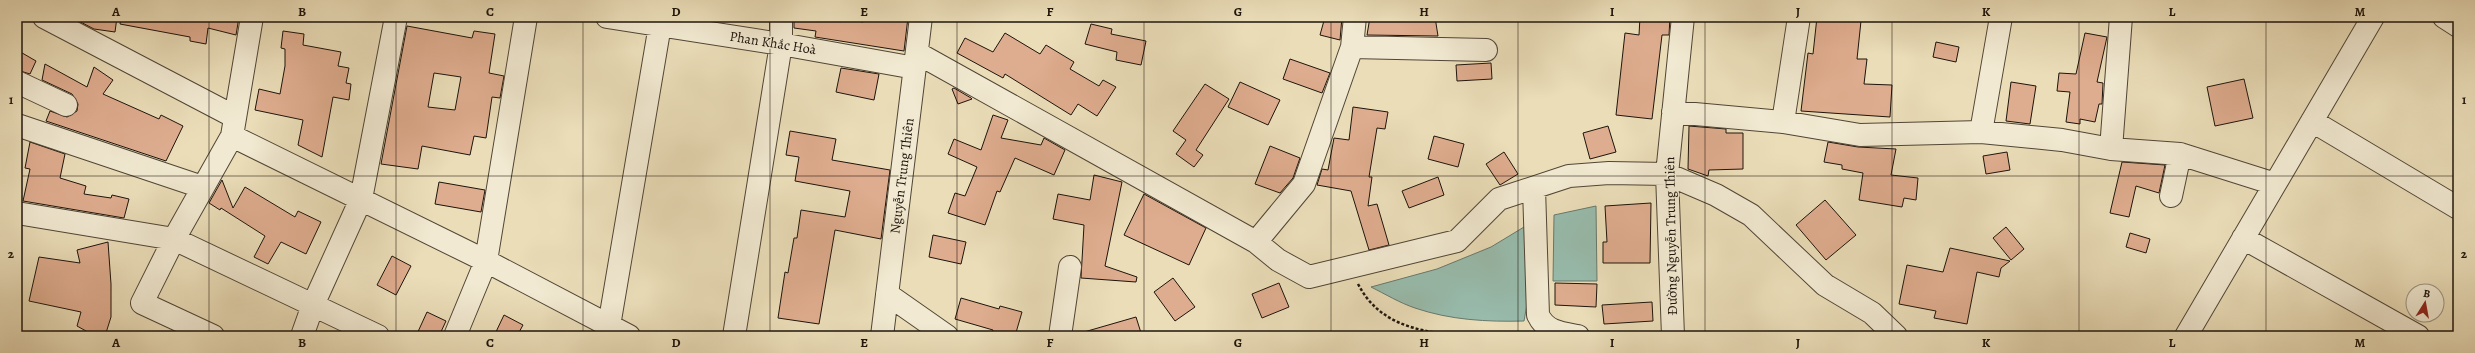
<svg xmlns="http://www.w3.org/2000/svg" width="2475" height="353" font-family="Alegreya,serif">
  <rect width="100%" height="100%" fill="#eaddb8"/>
  <filter id="stains"><feTurbulence type="fractalNoise" baseFrequency=".005" numOctaves="4"/><feColorMatrix values="0 0 0 0 .2 0 0 0 0 .09 0 0 0 0 .02 0 0 0 .5 -.17"/></filter>
  <radialGradient id="worn" r=".72"><stop offset=".6" stop-color="#630" stop-opacity="0"/><stop offset="1" stop-color="#630" stop-opacity=".3"/></radialGradient>
  <!-- water -->
  <path fill="#98bcad" stroke="#67796c" d="M1596,206L1597,281H1553L1554,215Z
    M1529,224L1527,304L1524,321C1487,322 1450,320 1415,308C1400,303 1385,294 1371,287L1437,269L1491,247Z"/>
  <!-- building -->
  <path fill="#deac8e" stroke="#1d140b" fill-rule="evenodd" d="M71,17H117L115,32L94,29Z
    M121,17H239L236,35L208,28L206,44L190,41V37L120,24Z
    M794,17H833L863,22V17H908L904,51L815,37L816,31L794,28Z
    M1325,17H1342L1340,40L1320,35Z
    M1370,17H1435L1438,36L1367,35Z
    M1640,17H1670L1669,35H1662L1652,119L1616,115L1625,33L1639,35Z
    M1817,17L1861,21L1857,59H1867L1864,84L1892,85L1890,117L1801,111L1808,53L1813,54Z
    M1091,24L1112,29L1111,34L1146,41L1141,65L1116,60L1117,52L1085,44Z
    M407,26L472,38L474,31L495,34L489,73L504,76L500,98L492,97L486,138L474,136L470,155L422,146L418,169L381,164ZM434,73L461,77L455,110L428,107Z
    M283,31L304,34L303,45L341,52L338,66L349,68L346,83L351,84L349,100L333,97L322,157L298,145L303,120L255,110L259,89L280,94L285,66V49L281,48Z
    M1005,33L1040,54L1046,45L1074,62L1070,69L1099,86L1103,80L1116,87L1097,116L1078,104L1071,115L1005,74L1003,78L957,53L965,38L993,52Z
    M2085,33L2107,37L2097,82L2103,83L2102,104H2099L2095,122L2080,119V124L2066,122L2070,92L2057,91L2059,73L2076,74Z
    M1936,42L1959,47L1956,62L1933,57Z
    M17,50L36,61L30,74L17,70Z
    M1290,59L1330,73L1322,93L1283,79Z
    M1491,63L1492,79L1457,81L1456,65Z
    M45,64L87,87L94,67L113,80L103,94L159,119L161,115L183,126L166,161L46,121L50,111L67,117L77,111L78,104L72,94L42,80Z
    M841,68L879,74L874,100L836,92Z
    M2244,79L2253,118L2215,126L2207,87Z
    M1240,82L1280,100L1268,125L1228,107Z
    M2011,82L2036,86L2030,124L2006,121Z
    M1205,84L1229,99L1196,150L1203,155L1194,167L1176,154L1186,140L1173,131Z
    M954,88L971,98L972,99L958,104L952,89Z
    M1353,107L1388,112L1385,129L1377,128L1369,177H1372L1368,206L1377,204L1389,245L1369,250L1351,191L1317,185L1322,169L1328,170L1334,138L1349,140Z
    M993,115L1008,120L1001,138L1041,145L1044,138L1065,150L1054,175L1015,158L1000,192L997,191L985,225L948,213L955,193L965,196L977,167L948,154L954,139L981,150Z
    M1608,126L1616,152L1590,159L1583,133Z
    M1689,126L1726,129V133H1743V169L1709,170L1708,176L1688,169Z
    M790,131L836,139L832,160L890,170L881,239L835,230L819,324L778,318L785,272L788,273L794,238H797L801,210L845,217L850,191L795,181L799,157L786,155Z
    M1434,136L1464,144L1458,167L1428,159Z
    M30,142L65,154L60,178L86,186L84,194L111,198L112,195L129,199L124,218L23,201L30,169L25,168Z
    M1828,142L1858,147L1896,149L1891,175L1918,178L1916,200L1904,198L1902,207L1859,200L1863,173L1842,169V165L1824,162Z
    M1270,146L1300,158L1293,178L1280,193L1255,184Z
    M1504,152L1518,174L1500,185L1486,164Z
    M2007,152L2010,170L1986,174L1983,156Z
    M2122,162L2165,165L2159,193L2136,186L2129,217L2110,213Z
    M1094,175L1122,182L1105,266L1137,277L1136,282L1081,278L1084,225L1053,219L1058,194L1090,200Z
    M1438,177L1444,195L1409,208L1402,191Z
    M222,180L233,208L245,187L295,217L298,211L321,222L306,254L281,242L268,264L254,257L265,236L221,208L220,210L209,203Z
    M439,182L485,190L481,212L435,204Z
    M1144,194L1206,228L1189,265L1124,235Z
    M1825,200L1856,235L1826,260L1796,225Z
    M1651,203L1650,263H1603V242H1607L1605,206Z
    M2006,227L2024,249L2011,260L1993,238Z
    M2130,233L2150,239L2146,253L2126,247Z
    M933,235L966,242L961,264L929,257Z
    M108,242L111,284V317L105,336H95L77,326L81,312L29,301L39,257L80,263L77,250Z
    M1950,248L2010,261L2001,268L1999,277L1977,272L1967,324L1934,318L1936,311L1899,304L1907,265L1943,272Z
    M392,256L411,266L396,295L377,285Z
    M1173,278L1195,307L1175,321L1154,292Z
    M1279,283L1289,307L1262,318L1252,294Z
    M1555,283L1597,284L1596,307L1555,305Z
    M961,298L999,309L1000,306L1022,312L1015,336H991L993,330L955,319Z
    M1652,302L1653,321L1604,324L1602,305Z
    M427,312L446,321L439,336H416Z
    M504,315L523,325L517,336H494Z
    M1136,317L1142,336H1084V332Z"/>
  <g fill="none" stroke-linecap="round" stroke-linejoin="round">
    <defs>
      <path id="minor" d="M44,17L235,117
        M607,17L781,44L915,68
        M2444,17L2458,26
        M1352,47L1486,50
        M917,53L1256,242L1278,260L1309,277L1457,241L1499,199L1569,176L1609,173L1667,174L1716,195L1751,215L1825,285L1872,313L1896,336
        M17,82L66,105
        M1673,112L1783,122L1860,135L1981,132L2062,140L2111,149L2180,154
        M2312,121L2458,208
        M1783,122L1799,17
        M17,125L202,187
        M1981,132L2001,17
        M232,136L486,261L629,336
        M2111,149L2121,17
        M1534,188L1538,315C1546,332 1561,333 1578,336
        M2171,196L2180,154L2275,184
        M17,213L174,239L378,336
        M2243,238L2418,336
        M1256,242L1304,184L1352,47L1355,17
        M887,294L947,336
        M213,336L142,303L174,239L232,136L252,17
        M302,336L313,305L361,199L396,17
        M455,336L486,261L526,17
        M605,336L609,326L660,25
        M734,336L781,44V17
        M882,336L921,17
        M1060,336L1070,267
        M1673,336L1667,174L1683,17
        M2186,336L2373,17"/>
    </defs>
    <!-- minor casing -->
    <use href="#minor" stroke="#504636" stroke-width="24"/>
    <!-- path -->
    <path stroke="#1d140b" stroke-width="2.5" stroke-dasharray="3 2" stroke-linecap="butt" d="M1358,284C1379,324 1415,330 1456,336"/>
    <!-- minor -->
    <use href="#minor" stroke="#f1e9d1" stroke-width="22"/>
  </g>
  <!-- grid -->
  <path fill="none" stroke="#1d140b" stroke-width="1" stroke-opacity="0.55" d="M209,17V336M396,17V336M583,17V336M770,17V336M957,17V336M1144,17V336M1331,17V336M1518,17V336M1705,17V336M1892,17V336M2079,17V336M2266,17V336M17,176H2458"/>
  <g text-anchor="middle" dominant-baseline="central" stroke-width="3" stroke-linejoin="round" paint-order="stroke">
    <!-- street labels -->
    <g font-size="14" fill="#1d140b" stroke="#f1e9d1">
      <text transform="translate(773 43) rotate(9)">Phan Khắc Hoà</text>
      <text transform="translate(902 176) rotate(-83)">Nguyễn Trung Thiên</text>
      <text transform="translate(1671 236) rotate(-91)">Đường Nguyễn Trung Thiên</text>
    </g>
  </g>
  <!-- margin -->
  <rect width="2475" height="353" fill="none" stroke="#eaddb8" stroke-width="44"/>
  <!-- north arrow -->
  <g transform="translate(2425 303) rotate(11)"><circle r="19" fill="#f1e9d1" stroke="#9c9482"/>
  <path d="M0-3L7 15L0 10L-7 15Z" fill="#8f2418"/>
  <text y="-6" font-size="11" font-weight="bold" text-anchor="middle" fill="#1d140b">B</text>
  </g>
  <rect x="22" y="22" width="2431" height="309" fill="none" stroke="#1d140b" stroke-width="1.5"/>
  <g font-size="13" text-anchor="middle" font-weight="bold" fill="#1d140b">
    <text x="116" y="16">A</text>
    <text x="302" y="16">B</text>
    <text x="490" y="16">C</text>
    <text x="676" y="16">D</text>
    <text x="864" y="16">E</text>
    <text x="1050" y="16">F</text>
    <text x="1238" y="16">G</text>
    <text x="1424" y="16">H</text>
    <text x="1612" y="16">I</text>
    <text x="1798" y="16">J</text>
    <text x="1986" y="16">K</text>
    <text x="2172" y="16">L</text>
    <text x="2360" y="16">M</text>
    <text x="11" y="104">1</text>
    <text x="2464" y="104">1</text>
    <text x="11" y="258">2</text>
    <text x="2464" y="258">2</text>
    <text x="116" y="347">A</text>
    <text x="302" y="347">B</text>
    <text x="490" y="347">C</text>
    <text x="676" y="347">D</text>
    <text x="864" y="347">E</text>
    <text x="1050" y="347">F</text>
    <text x="1238" y="347">G</text>
    <text x="1424" y="347">H</text>
    <text x="1612" y="347">I</text>
    <text x="1798" y="347">J</text>
    <text x="1986" y="347">K</text>
    <text x="2172" y="347">L</text>
    <text x="2360" y="347">M</text>
  </g>
  <rect width="100%" height="100%" filter="url(#stains)"/>
  <rect width="100%" height="100%" fill="url(#worn)"/>
</svg>
